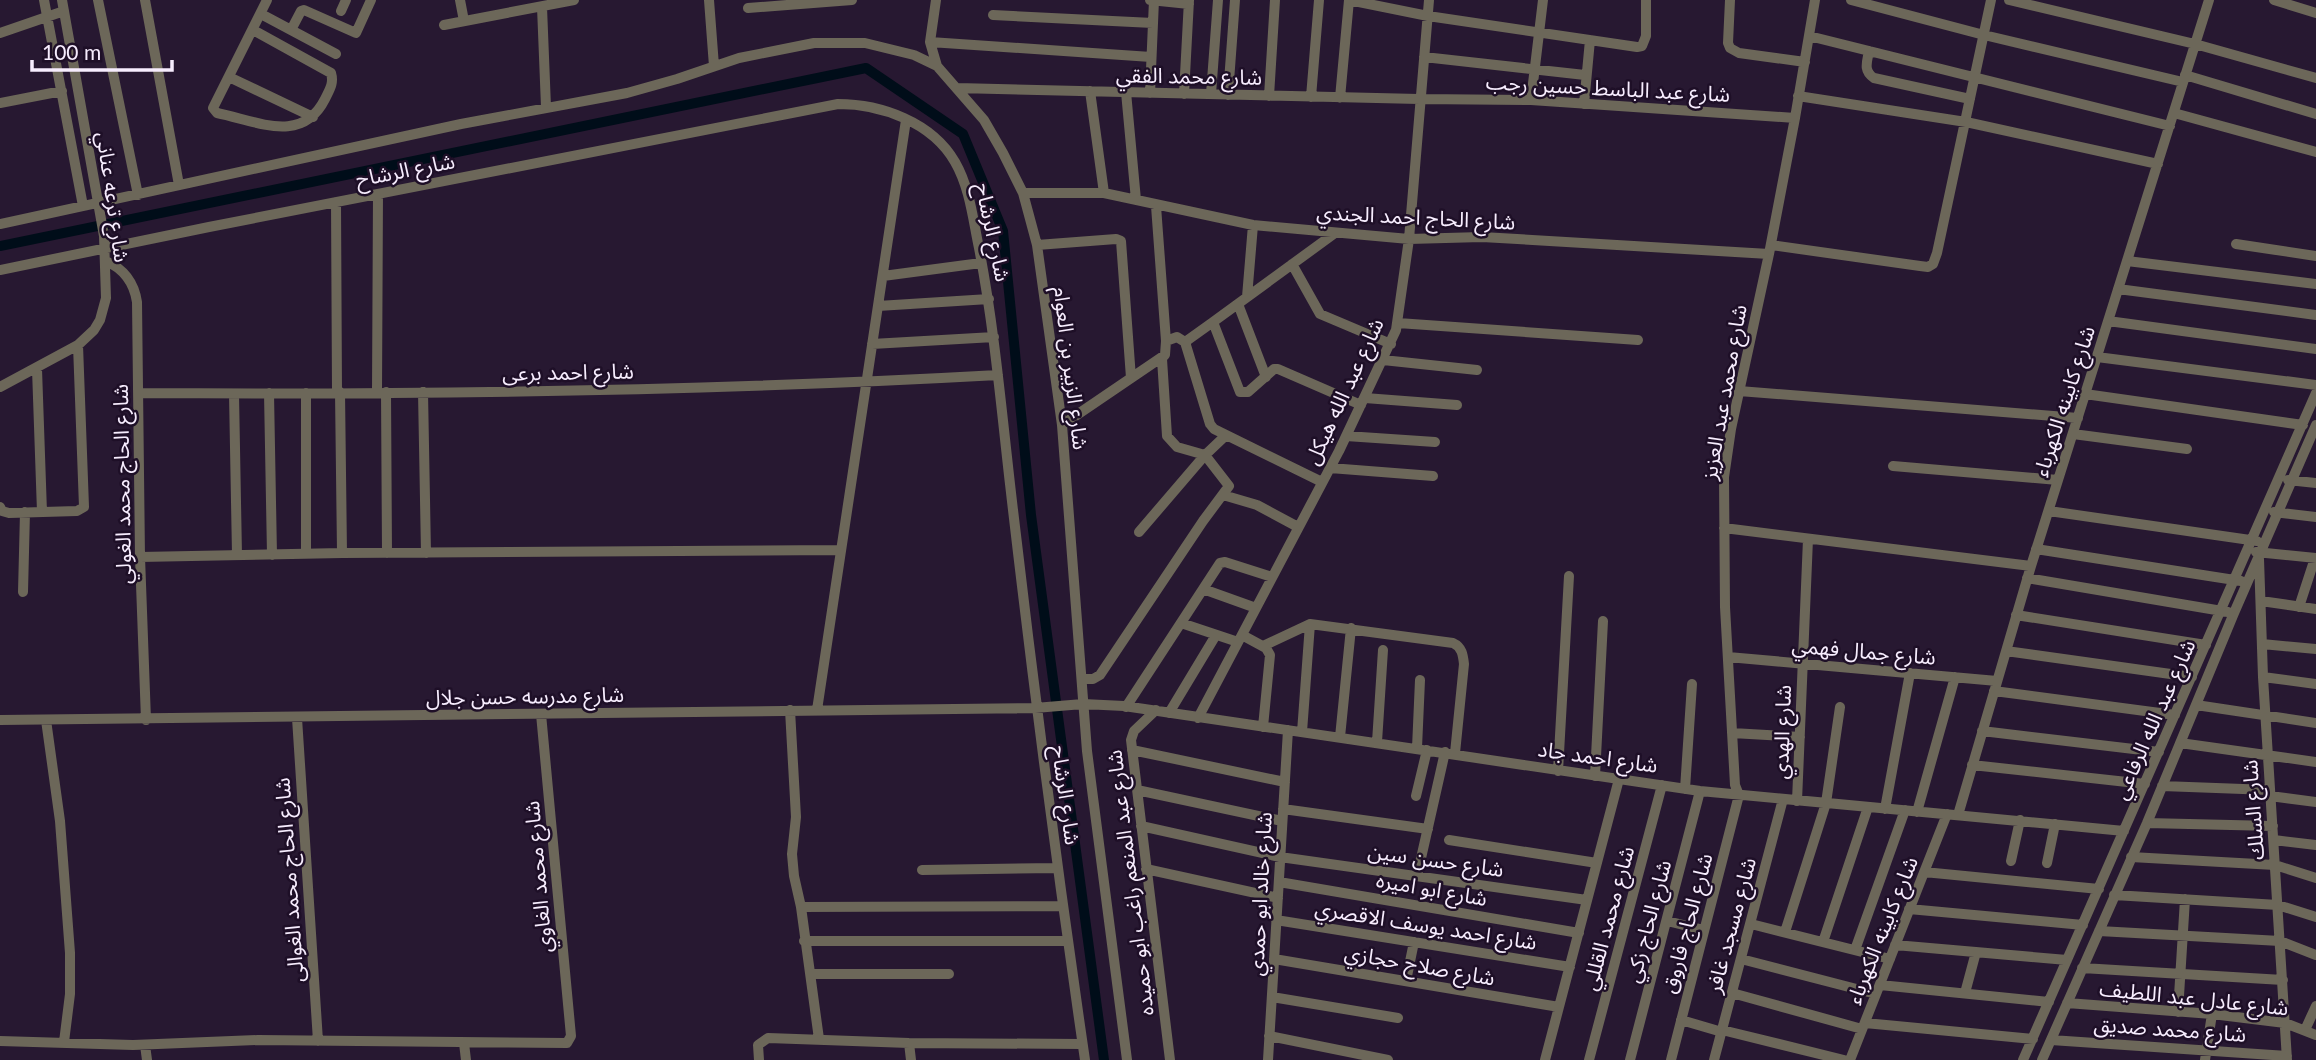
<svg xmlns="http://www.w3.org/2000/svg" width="2316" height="1060" font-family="Lato,'Noto Sans Arabic',sans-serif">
  <rect width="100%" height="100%" fill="#271831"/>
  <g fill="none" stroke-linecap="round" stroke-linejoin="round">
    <!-- canal -->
    <path stroke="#000d19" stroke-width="10" d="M0,246L866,68L963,134L1003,231L1031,515L1104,1060"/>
    <!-- street -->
    <path stroke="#6c6759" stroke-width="10" d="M44,0L83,206
      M98,0L138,195
      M145,0L179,185
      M460,0L464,21
      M709,0L714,66
      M936,0L930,42L937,66L984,120L1003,153L1023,193L1037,245L1062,425L1087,751L1127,1060
      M1150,0L1189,4
      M1349,0L1428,16L1637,47L1642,46L1646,36V0
      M1730,0L1728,43L1730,48L1739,53L1805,62
      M1851,0L1984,35L2183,82
      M2009,0L2195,44L2316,78
      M2274,0L2316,13
      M542,7L546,107
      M748,8L852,0
      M341,11L346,0
      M261,14L336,54
      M993,15L1153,23
      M444,25L574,0
      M253,30L331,73C334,83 330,89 325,99C302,145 257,121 217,113L213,108L267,0
      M291,30L301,11L304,10L356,33L371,0
      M0,33L64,11
      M1809,36L2170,126
      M930,42L1151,57
      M1869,51C1867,62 1863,71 1874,78L1970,99
      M1424,57L1585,75
      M2185,75L2316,114
      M229,77L313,117
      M957,88L1419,99L1531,100L1795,118
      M1090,91L1104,193
      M1126,92L1136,200
      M1150,93L1154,0
      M1184,94L1189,0
      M1211,94L1218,0
      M1228,95L1235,0
      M1269,96L1275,0
      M1798,96L1966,122L2158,164
      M1311,97L1319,0
      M1340,98L1349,0
      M1531,100L1543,0
      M0,103L62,91
      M1584,104L1590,40
      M2174,113L2316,152
      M1023,193H1104L1253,225L1409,239L1482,237L1769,254
      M336,202L337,392
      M0,224L461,124L627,93L677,79L739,58L814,43H865L914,55L937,66
      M1335,233L1213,322L1240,392H1248L1274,369H1278L1361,405
      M2236,244L2316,256
      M1037,245L1116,239L1121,241L1131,378
      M1771,245L1920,266L1928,267L1933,264L1937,253L1991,0
      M106,261C124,269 134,282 137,302L140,557L146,720
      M2127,261L2316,284
      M1292,264L1320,314L1391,344
      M0,270L209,227L838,104C881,104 932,122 955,162C970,188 973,220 979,248C994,326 1001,405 1010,484C1032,676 1057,868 1085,1060
      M883,276L981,263
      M2118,289L2316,315
      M1247,297L1253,225
      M1238,304L1266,377
      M878,306L989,299
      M2108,321L2316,349
      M1398,323L1638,340
      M1166,341L1177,337L1185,342L1210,424L1214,429L1322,482
      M1185,342L1213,322
      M872,344L994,337
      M2097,357L2316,385
      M1383,360L1477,370
      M37,369L42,512
      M0,387L78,345L94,330L100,320L106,298L104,236L62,0
      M1739,391L2078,418
      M340,392L342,553
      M377,392L378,194
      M386,392L387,553
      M423,392L426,553
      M139,393C426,395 712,391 998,375
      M269,393L272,555
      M306,393V554
      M234,394L237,555
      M2085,394L2303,425
      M1365,398L1457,405
      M1062,425L1165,355L1166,341L1156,206
      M2073,434L2187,449
      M1346,436L1435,442
      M1893,466L2058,480
      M1330,468L1433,476
      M2288,480L2316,483
      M1223,495L1257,505L1298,527
      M0,507L2,511L9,513L77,511L84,507L78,345
      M2049,511L2257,541
      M2274,512L2316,517
      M1724,528L2031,566
      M1139,532L1205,455L1225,436
      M2036,549L2241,581
      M2256,552L2316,558
      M140,557L342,553L841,550
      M2259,559L2263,677L2287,1060
      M2027,578L2228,612
      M1203,589L1256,608
      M23,592L25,512
      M2261,601L2316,609
      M2299,607L2315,558
      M2016,615L2206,645
      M1181,623L1238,642
      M1242,635L1266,648L1270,655L1263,727
      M2262,644L2316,649
      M1263,646L1310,624L1453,643C1462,647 1463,655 1464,664L1455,753
      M2006,651L2192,677
      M1728,657L1997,681
      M2263,677L2316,684
      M1082,679H1093L1100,675L1203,521L1229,486L1205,455L1177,447L1167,436L1162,359
      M1994,691L2175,715
      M2196,705L2316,723
      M1126,707L1220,563L1225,562L1272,577
      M790,710L796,817L792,854L794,876L801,907L819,1039
      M817,710L906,120
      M1156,710L1134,731L1131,740L1170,1060
      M1169,713L1216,635
      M297,718L318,1041
      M1198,718L1339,451L1396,330L1409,239L1429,0
      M0,720L1035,708L1083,704L1124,706L1700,791L2124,831
      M46,720L60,821L70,953V994L64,1042
      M1982,731L2159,752
      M1302,732L1310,624
      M1732,733L1800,737
      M1340,737L1351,628
      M1377,742L1383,650
      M2180,743L2316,762
      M1417,748L1420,680
      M1132,750L1285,782
      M1972,765L2145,784
      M1558,771L1569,576
      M1595,776L1603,621
      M2162,786L2270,790
      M1685,789L1692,684
      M1137,790L1282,821
      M1416,796L1427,750
      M2270,796L2316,802
      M1797,801L1808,539
      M1283,809L1428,829
      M1885,809L1910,673
      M1917,812L1955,677
      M1958,815L2031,566L2209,0
      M2147,823L2273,826
      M1141,826L1280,857L1587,900
      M1449,840L1597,863
      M2274,840L2316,845
      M2131,857L2275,865L2316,878
      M2011,861L2020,820
      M2047,863L2055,824
      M1146,869L1278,898
      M922,870L1057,868
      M1924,872L2099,889
      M1417,876L1445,752
      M1279,882L1579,933
      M2114,895L2278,905L2316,917
      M801,907L1062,906
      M1909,909L2083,925
      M1276,920L1570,967
      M1667,921L1704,930
      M1751,924L1890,959
      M2099,931L2280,941L2316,955
      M1785,932L1826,803L1840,707
      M804,941H1068
      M1823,942L1868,807
      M1895,945L2067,960
      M1855,950L1905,810
      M1274,959L1559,1007
      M1741,959L1876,994
      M2082,968L2283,980
      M811,974H949
      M1406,981L1414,942
      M1880,985L2049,1002
      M1732,993L1862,1029
      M1965,993L1976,952
      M1272,997L1398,1018
      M2067,1003L2212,1014L2285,1023L2316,1035
      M2178,1012L2185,899
      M1681,1020L1722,1032
      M1865,1023L2033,1039
      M1722,1030L1844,1060
      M2305,1030L2316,1006
      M1269,1036L1388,1060
      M2051,1040L2287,1056
      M0,1041L133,1045L258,1040L567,1043L571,1036L541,714
      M464,1043L466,1060
      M909,1043L911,1060
      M145,1045L147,1060
      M759,1060L758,1045L768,1038L909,1043L1082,1044
      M1268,1060L1288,730
      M1545,1060L1619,779
      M1589,1060L1662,785
      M1630,1060L1700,791
      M1671,1060L1739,795L1735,785L1725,607L1724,477L1731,429L1769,254L1795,118L1815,0
      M1714,1060L1783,799
      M1850,1060L1947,814
      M2023,1060L2316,393
      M2042,1060L2147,823L2234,613L2316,425
      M2205,1060L2212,1014"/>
  </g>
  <g text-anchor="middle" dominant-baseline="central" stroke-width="5" stroke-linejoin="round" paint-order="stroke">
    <!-- street labels -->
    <g font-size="21" fill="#f7edfe" stroke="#1e0f27">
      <text transform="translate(1189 75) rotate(1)">شارع محمد الفقي</text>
      <text transform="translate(1608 87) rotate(3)">شارع عبد الباسط حسين رجب</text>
      <text transform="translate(405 169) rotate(-11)">شارع الرشاح</text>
      <text transform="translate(114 197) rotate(82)">شارع ترعه عناني</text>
      <text transform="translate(1416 216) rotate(3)">شارع الحاج احمد الجندي</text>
      <text transform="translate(994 232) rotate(78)">شارع الرشاح</text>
      <text transform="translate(1072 368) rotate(83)">شارع الزبير بن العوام</text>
      <text transform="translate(568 371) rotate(-1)">شارع احمد برعى</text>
      <text transform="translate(1343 391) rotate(-65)">شارع عبد الله هيكل</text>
      <text transform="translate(1723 392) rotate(-80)">شارع محمد عبد العزيز</text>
      <text transform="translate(2063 401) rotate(-72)">شارع كابينه الكهرباء</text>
      <text transform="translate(121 484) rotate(-91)">شارع الحاج محمد الغولي</text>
      <text transform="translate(1864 650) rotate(5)">شارع جمال فهمي</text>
      <text transform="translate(525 695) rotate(-1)">شارع مدرسه حسن جلال</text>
      <text transform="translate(2153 719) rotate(-66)">شارع عبد الله الرفاعي</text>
      <text transform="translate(1781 732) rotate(-88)">شارع الهدي</text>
      <text transform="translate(1598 756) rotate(8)">شارع احمد جاد</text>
      <text transform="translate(1067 795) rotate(82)">شارع الرشاح</text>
      <text transform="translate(2252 810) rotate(-94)">شارع السلك</text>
      <text transform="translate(1436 859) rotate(8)">شارع حسن سين</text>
      <text transform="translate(537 877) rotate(-95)">شارع محمد الغاوي</text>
      <text transform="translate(288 880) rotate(-94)">شارع الحاج محمد الغوالى</text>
      <text transform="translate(1129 883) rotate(-97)">شارع عبد المنعم راغب ابو حميده</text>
      <text transform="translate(1432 888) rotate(10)">شارع ابو اميره</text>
      <text transform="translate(1259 894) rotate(-87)">شارع خالد ابو حمدي</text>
      <text transform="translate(1607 918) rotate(-75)">شارع محمد القللي</text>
      <text transform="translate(1647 921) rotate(-75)">شارع الحاج زكي</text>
      <text transform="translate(1686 923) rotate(-75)">شارع الحاج فاروق</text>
      <text transform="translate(1426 924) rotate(9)">شارع احمد يوسف الاقصري</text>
      <text transform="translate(1730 925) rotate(-75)">شارع مسجد غافر</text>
      <text transform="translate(1881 930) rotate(-68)">شارع كابينه الكهرباء</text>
      <text transform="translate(1420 964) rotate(10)">شارع صلاح حجازي</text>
      <text transform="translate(2194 997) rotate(6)">شارع عادل عبد اللطيف</text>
      <text transform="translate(2170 1028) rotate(4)">شارع محمد صديق</text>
    </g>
  </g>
  <!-- scale -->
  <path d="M32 60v10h140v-10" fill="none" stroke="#f7edfe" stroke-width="3.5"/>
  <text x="42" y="60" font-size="21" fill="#f7edfe" stroke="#1e0f27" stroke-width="5" paint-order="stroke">100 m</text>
</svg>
